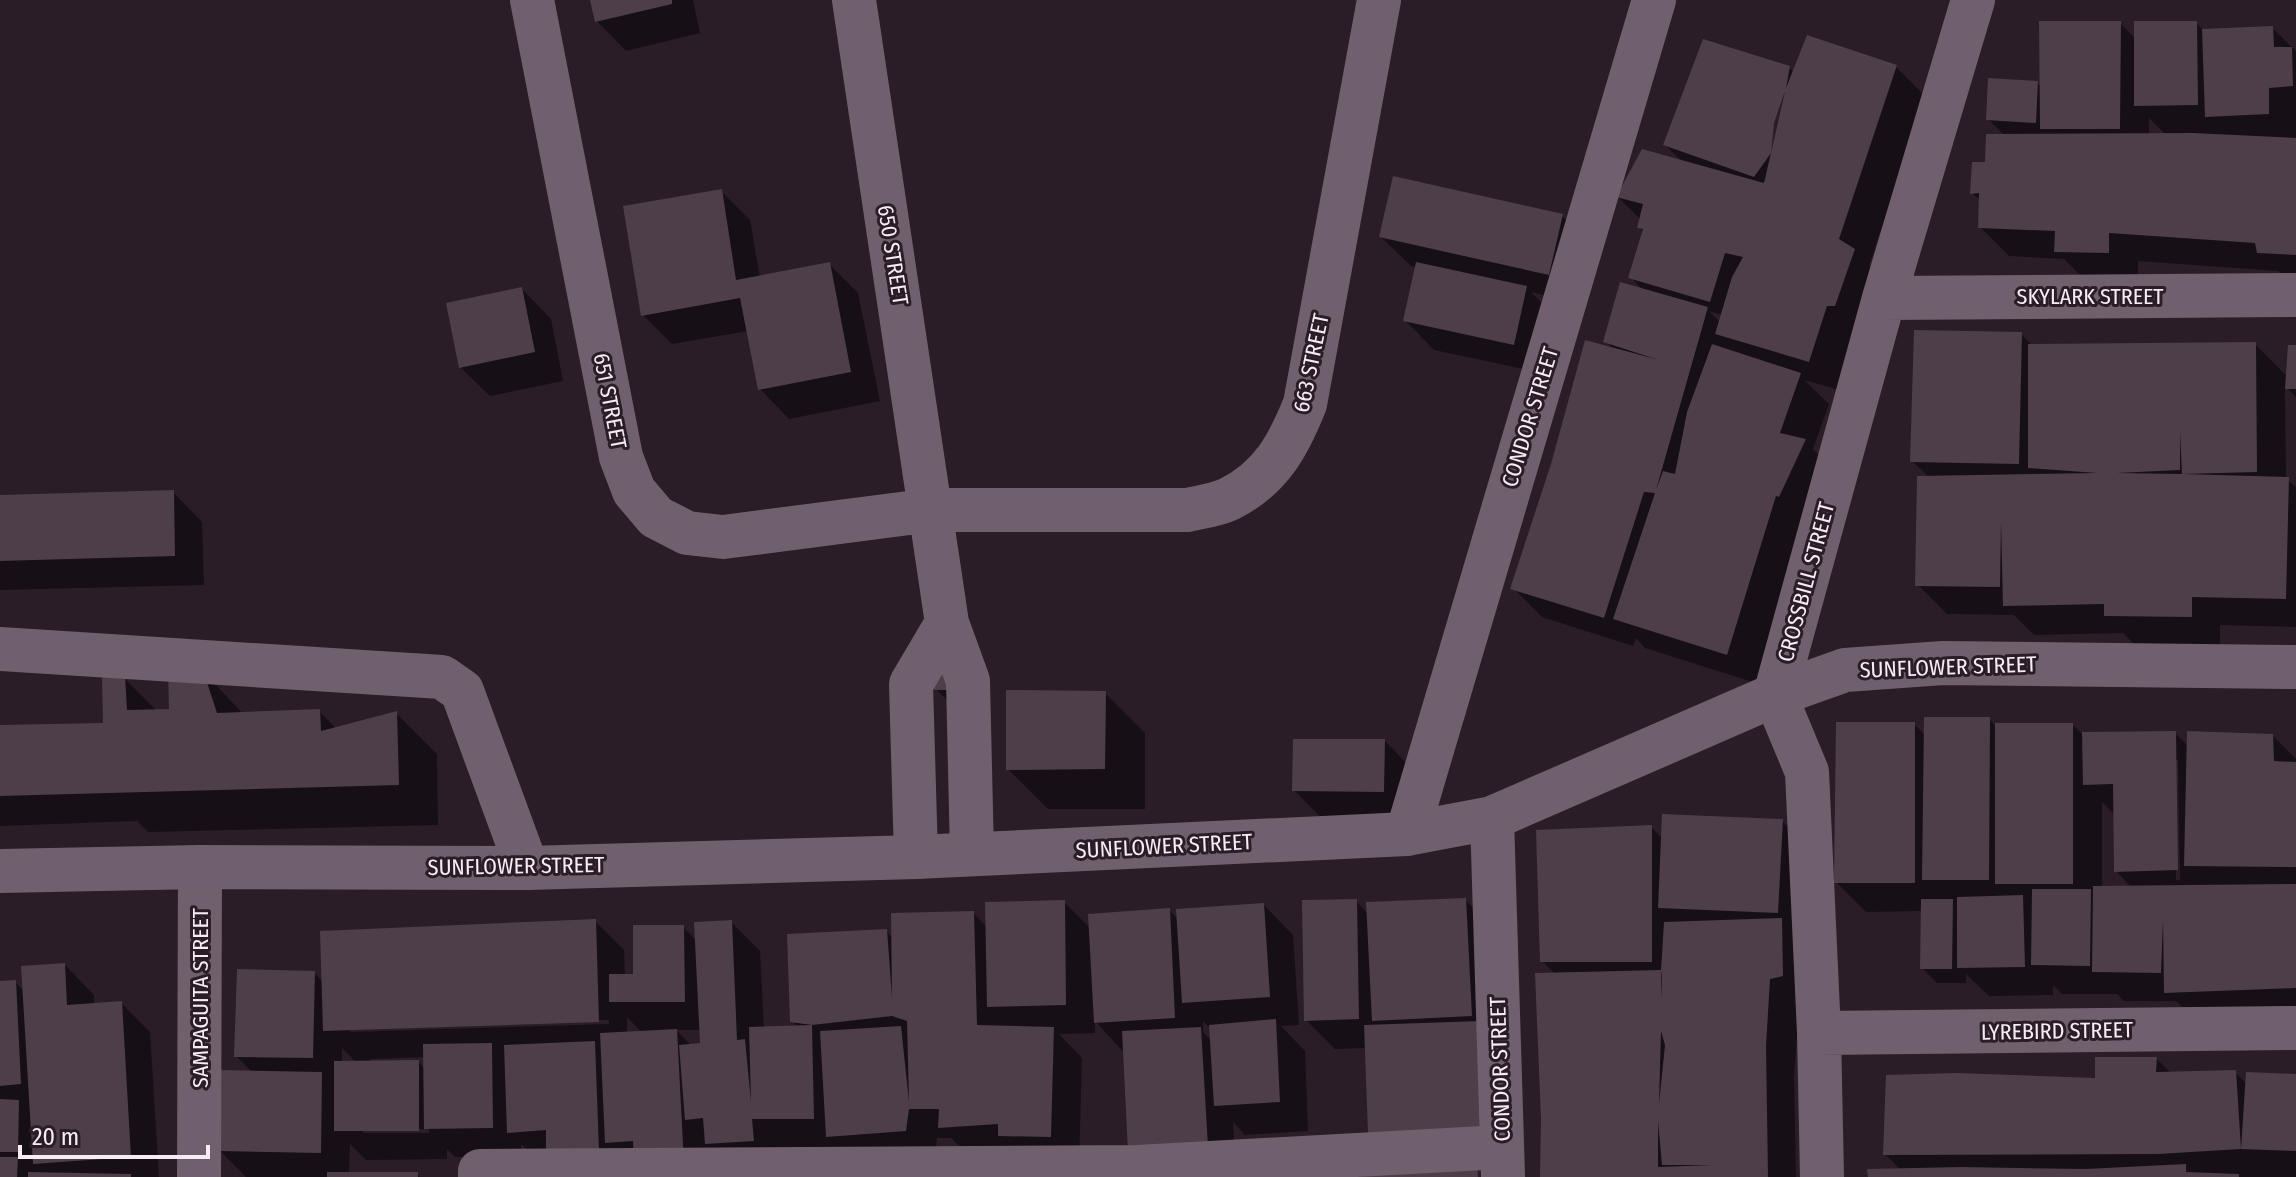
<svg xmlns="http://www.w3.org/2000/svg" width="2296" height="1177" font-family="'Fira Sans Condensed',sans-serif">
  <rect width="100%" height="100%" fill="#2a1d28"/>
  <!-- shadow -->
  <path fill="#0007" fill-rule="evenodd" d="M592,0H693L700,33L626,51L597,21Z
    M2120,23L2136,39L2196,23L2204,31L2272,28L2296,51V282L2288,281L2278,271L2138,261V281H2086L2064,259L2009,256L1980,227L1981,201L1972,193L2005,136L1988,119L2037,83L2042,87ZM2149,118L2166,135H2149Z
    M1896,67L1925,96L1869,266L1883,280L1839,390L1804,380L1829,404L1813,449L1834,470L1756,683L1645,648L1636,638L1633,646L1542,617L1513,588L1614,350L1606,341L1644,291L1630,277L1644,232L1639,227L1641,220L1618,197L1683,162L1665,145L1789,68L1794,73ZM1785,90L1771,154H1769L1772,122ZM1709,311L1722,315L1720,322Z
    M721,191L750,220L760,278L829,264L858,293L880,401L789,419L760,389L748,331L672,344L643,315Z
    M1562,216L1591,245L1578,303L1531,292L1556,317L1543,373L1434,350L1405,320L1417,267L1411,266L1381,237Z
    M522,289L551,319L563,381L490,396L460,367Z
    M2021,334L2033,346L2255,344L2288,377L2296,347V397L2285,386L2286,479L2296,487V627L2220,625V645H2135L2123,633L2034,635L2014,615L1947,614L1918,585L1929,477L1912,461Z
    M173,492L202,522L204,585L0,590V497Z
    M955,667L951,704L936,689Z
    M201,669L243,714L319,711L337,729L397,714L437,754L438,825L148,832L137,821L0,826V727L102,725L124,678L157,711H171Z
    M1105,693L1145,733V809H1048L1008,769Z
    M1989,719L1995,725H2073L2082,734L2175,733L2189,747L2273,736L2296,759V1017L2196,1021L2176,1001H2124L2117,994H2062L2053,985V995L1989,996L1966,974V983H1937L1922,968L1923,911L1866,912L1836,882L1914,724L1926,736ZM2174,760H2178L2180,880H2176ZM2102,802L2115,815L2116,871L2132,888H2102Z
    M1385,741L1425,782L1424,831H1334L1294,790Z
    M1782,821L1811,850L1794,1076L1796,1177H1543L1555,974L1542,961L1651,827L1663,839Z
    M1465,900L1495,929L1500,1044L1335,1049L1306,1020L1356,901L1368,914Z
    M1064,902L1091,929L1169,910L1179,920L1264,905L1293,935L1299,1025L1281,1026L1305,1051L1308,1131L1245,1135L1233,1122L1236,1175L1095,1021V1033L1059,1034L1082,1058L1079,1165L969,1156L951,1138H937L935,1160L736,1173L710,1147L711,1177L538,1161L521,1144L522,1156L455,1157L447,1149V1159L366,1160L350,1144L349,1174H417L420,1177H246L220,1151L252,1072L237,1057L314,973L323,982L595,921L624,950L625,976H635L683,927L697,941L731,922L760,951L764,1028L798,1027L792,1021L886,931L893,938L973,913L987,927ZM627,1017L642,1033L627,1034ZM609,1020V1024L350,1032V1028ZM1203,1021L1212,1030V1041L1203,1032ZM676,1030H701L702,1045L692,1046ZM342,1048L357,1063H342ZM425,1057V1069L418,1062H371V1059ZM363,1129H429V1133H363Z
    M65,965L94,995V1005L121,1003L150,1032L159,1177H0V983L15,982L25,992Z
    M2157,1059L2172,1074L2235,1072L2247,1084L2296,1076V1177H1870L1901,1170L1885,1154Z"/>
  <!-- building -->
  <path fill="#4d3e4a" fill-rule="evenodd" d="M590,0H672V4L595,22Z
    M2039,21H2121L2120,129H2040Z
    M2134,21H2197L2198,105L2134,106Z
    M2273,26L2274,47H2292L2293,86L2269,88V114L2205,117L2202,29Z
    M1807,35L1897,65L1839,239L1855,249L1835,306H1827L1809,362L1715,334L1732,277L1743,257L1725,253L1710,302L1628,278L1643,229L1637,228L1643,204L1616,197L1642,149L1764,183L1771,153L1754,177L1663,145L1703,39L1790,66L1786,88ZM1785,91L1771,153L1774,123Z
    M1988,78L2038,81L2036,123L1986,120Z
    M2193,133L2296,138V255L2257,253L2255,243L2109,233V253L2054,252L2055,231L1978,228L1979,193L1970,194L1972,162H1985L1986,134Z
    M1393,176L1563,214L1549,275L1379,237Z
    M722,189L736,280L830,262L851,372L758,390L740,298L641,316L623,206Z
    M1416,262L1527,286L1514,345L1403,321Z
    M1620,282L1708,307L1656,490L1663,471L1675,474L1687,412L1712,344L1801,373L1780,433L1806,439L1779,497L1776,496L1727,655L1613,619L1655,493L1644,492L1604,618L1510,589L1551,464L1585,340L1659,360L1603,342Z
    M522,287L535,352L459,368L446,303Z
    M1914,330L2022,332L2019,464L1910,462Z
    M2256,342L2257,472L2182,474L2289,477L2286,599L2192,597V617L2104,616V604L2003,606L2001,522L2000,587L1915,586L1917,476L2097,473L2028,468V344ZM2180,432L2182,474L2117,473L2180,470Z
    M2288,345H2296V389H2285Z
    M174,490L175,556L0,561V495Z
    M956,665L957,690H934V666Z
    M202,667L217,713L320,709L321,731L397,711L399,785L0,796V725L103,723L102,677L125,676L127,710L169,709L168,668Z
    M1006,690L1106,691L1105,769L1006,770Z
    M1924,717H1990L1989,880H1922Z
    M1836,722H1915V883H1834Z
    M1995,723H2073V884H1995Z
    M2176,731L2178,870L2114,872L2113,784L2083,785L2082,732Z
    M2187,731L2273,734L2274,761L2296,762V867L2184,866Z
    M1293,739H1385L1384,792L1292,791Z
    M1662,814L1783,819L1778,913L1658,908Z
    M1652,825V962H1540L1536,830Z
    M2296,884V988L2164,993L2163,920L2161,973L2092,972L2093,886Z
    M2032,889H2091L2090,966L2031,965Z
    M2023,895L2025,967L1957,968V897Z
    M1466,898L1472,1016L1372,1021L1366,902Z
    M1357,899L1359,1019L1304,1021L1302,900Z
    M1921,899H1953L1952,969H1920Z
    M1065,900L1066,1005L987,1007L985,902Z
    M1264,903L1270,997L1182,1003L1176,909Z
    M1170,908L1175,1018L1094,1023L1088,914Z
    M974,911L977,1025L1054,1027L1051,1137L998,1136V1124L938,1128L939,1109H909L906,1131L826,1137L820,1031L901,1026L909,1102L907,1021L892,1016L812,1025L790,1022L787,934L887,929L892,998L891,913Z
    M1782,918L1783,976L1770,979L1766,1046L1768,1177H1540L1541,1119L1535,973L1661,970L1662,1000V977L1661,970L1664,922ZM1661,1031L1665,1045L1659,1104ZM1658,1121L1662,1165H1713L1658,1167Z
    M596,919L599,1022L323,1031L320,931Z
    M732,920L737,1040L745,1039L751,1102L749,1027L812,1025L814,1119H752L754,1141L705,1144L703,1118L685,1120L679,1045L700,1043L694,922Z
    M633,925H684L685,1002H609V974H633Z
    M65,963L67,1005L122,1001L131,1157L33,1164L21,966Z
    M237,969L315,971L313,1058L234,1057Z
    M16,980L21,1084L0,1086V981Z
    M1276,1019L1280,1102L1214,1106L1209,1025Z
    M1480,1021L1484,1129L1368,1133L1364,1025Z
    M1201,1027L1208,1147L1128,1152L1122,1031Z
    M677,1029L684,1163L634,1165L633,1141L605,1143L600,1033Z
    M595,1041L599,1151L546,1154V1130L507,1133L504,1045Z
    M492,1043L493,1128L424,1129L423,1044Z
    M2095,1057H2157L2156,1072L2236,1070L2241,1149L2158,1154L1883,1155L1886,1075L1957,1073L2095,1078Z
    M419,1060V1131H334V1061Z
    M220,1070L322,1072L321,1153L218,1151Z
    M2246,1072L2296,1074V1151L2241,1149Z
    M0,1099L19,1100L18,1152H0Z
    M0,1157H18L17,1177H0Z
    M1477,1164L1478,1177H1355Z
    M2186,1164V1172L2239,1174V1177H1868L1867,1169L1961,1167L2085,1169Z
    M28,1172L131,1174V1177H28Z
    M327,1172H418V1177H327Z"/>
  <g fill="none" stroke-linecap="round" stroke-linejoin="round">
    <!-- street -->
    <path stroke="#70606d" stroke-width="44" d="M532,0L621,457L634,491L656,517L687,533L723,537L932,510H1187C1200,507 1217,505 1229,499C1271,478 1288,446 1305,404L1379,0
      M854,0L947,623L968,681L972,854
      M1884,298L2296,295
      M0,649L442,677L462,691L527,868
      M1492,818L1503,1176
      M1407,834L1654,0
      M916,857L911,684L947,623
      M1819,1033L2296,1028
      M199,1177L200,867
      M480,1177V1171L1138,1167L1502,1147
      M1822,1177L1819,1033L1807,772L1775,695L1884,298L1973,0"/>
    <!-- secondary -->
    <path stroke="#70606d" stroke-width="44" d="M0,871L200,867L527,868L916,857L1407,834L1492,818L1775,695L1845,670L1943,663L2296,667"/>
  </g>
  <g text-anchor="middle" dominant-baseline="central" stroke-width="6" stroke-linejoin="round" paint-order="stroke">
    <!-- street labels -->
    <g font-size="22" fill="#f6ecf4" stroke="#2a1d28">
      <text transform="translate(893 255) rotate(81)">650 STREET</text>
      <text x="2090" y="296">SKYLARK STREET</text>
      <text transform="translate(1311 363) rotate(-78)">663 STREET</text>
      <text transform="translate(610 401) rotate(79)">651 STREET</text>
      <text transform="translate(1530 417) rotate(-73)">CONDOR STREET</text>
      <text transform="translate(1806 582) rotate(-75)">CROSSBILL STREET</text>
      <text transform="translate(1948 667) rotate(-2)">SUNFLOWER STREET</text>
      <text transform="translate(1164 846) rotate(-3)">SUNFLOWER STREET</text>
      <text transform="translate(516 866) rotate(-1)">SUNFLOWER STREET</text>
      <text transform="translate(200 998) rotate(-90)">SAMPAGUITA STREET</text>
      <text transform="translate(2057 1031) rotate(-1)">LYREBIRD STREET</text>
      <text transform="translate(1500 1069) rotate(-92)">CONDOR STREET</text>
    </g>
  </g>
  <!-- scale -->
  <path d="M20 1145v12h188v-12" fill="none" stroke="#f6ecf4" stroke-width="4"/>
  <text x="32" y="1145" font-size="24" fill="#f6ecf4" stroke="#2a1d28" stroke-width="6" paint-order="stroke">20 m</text>
</svg>
